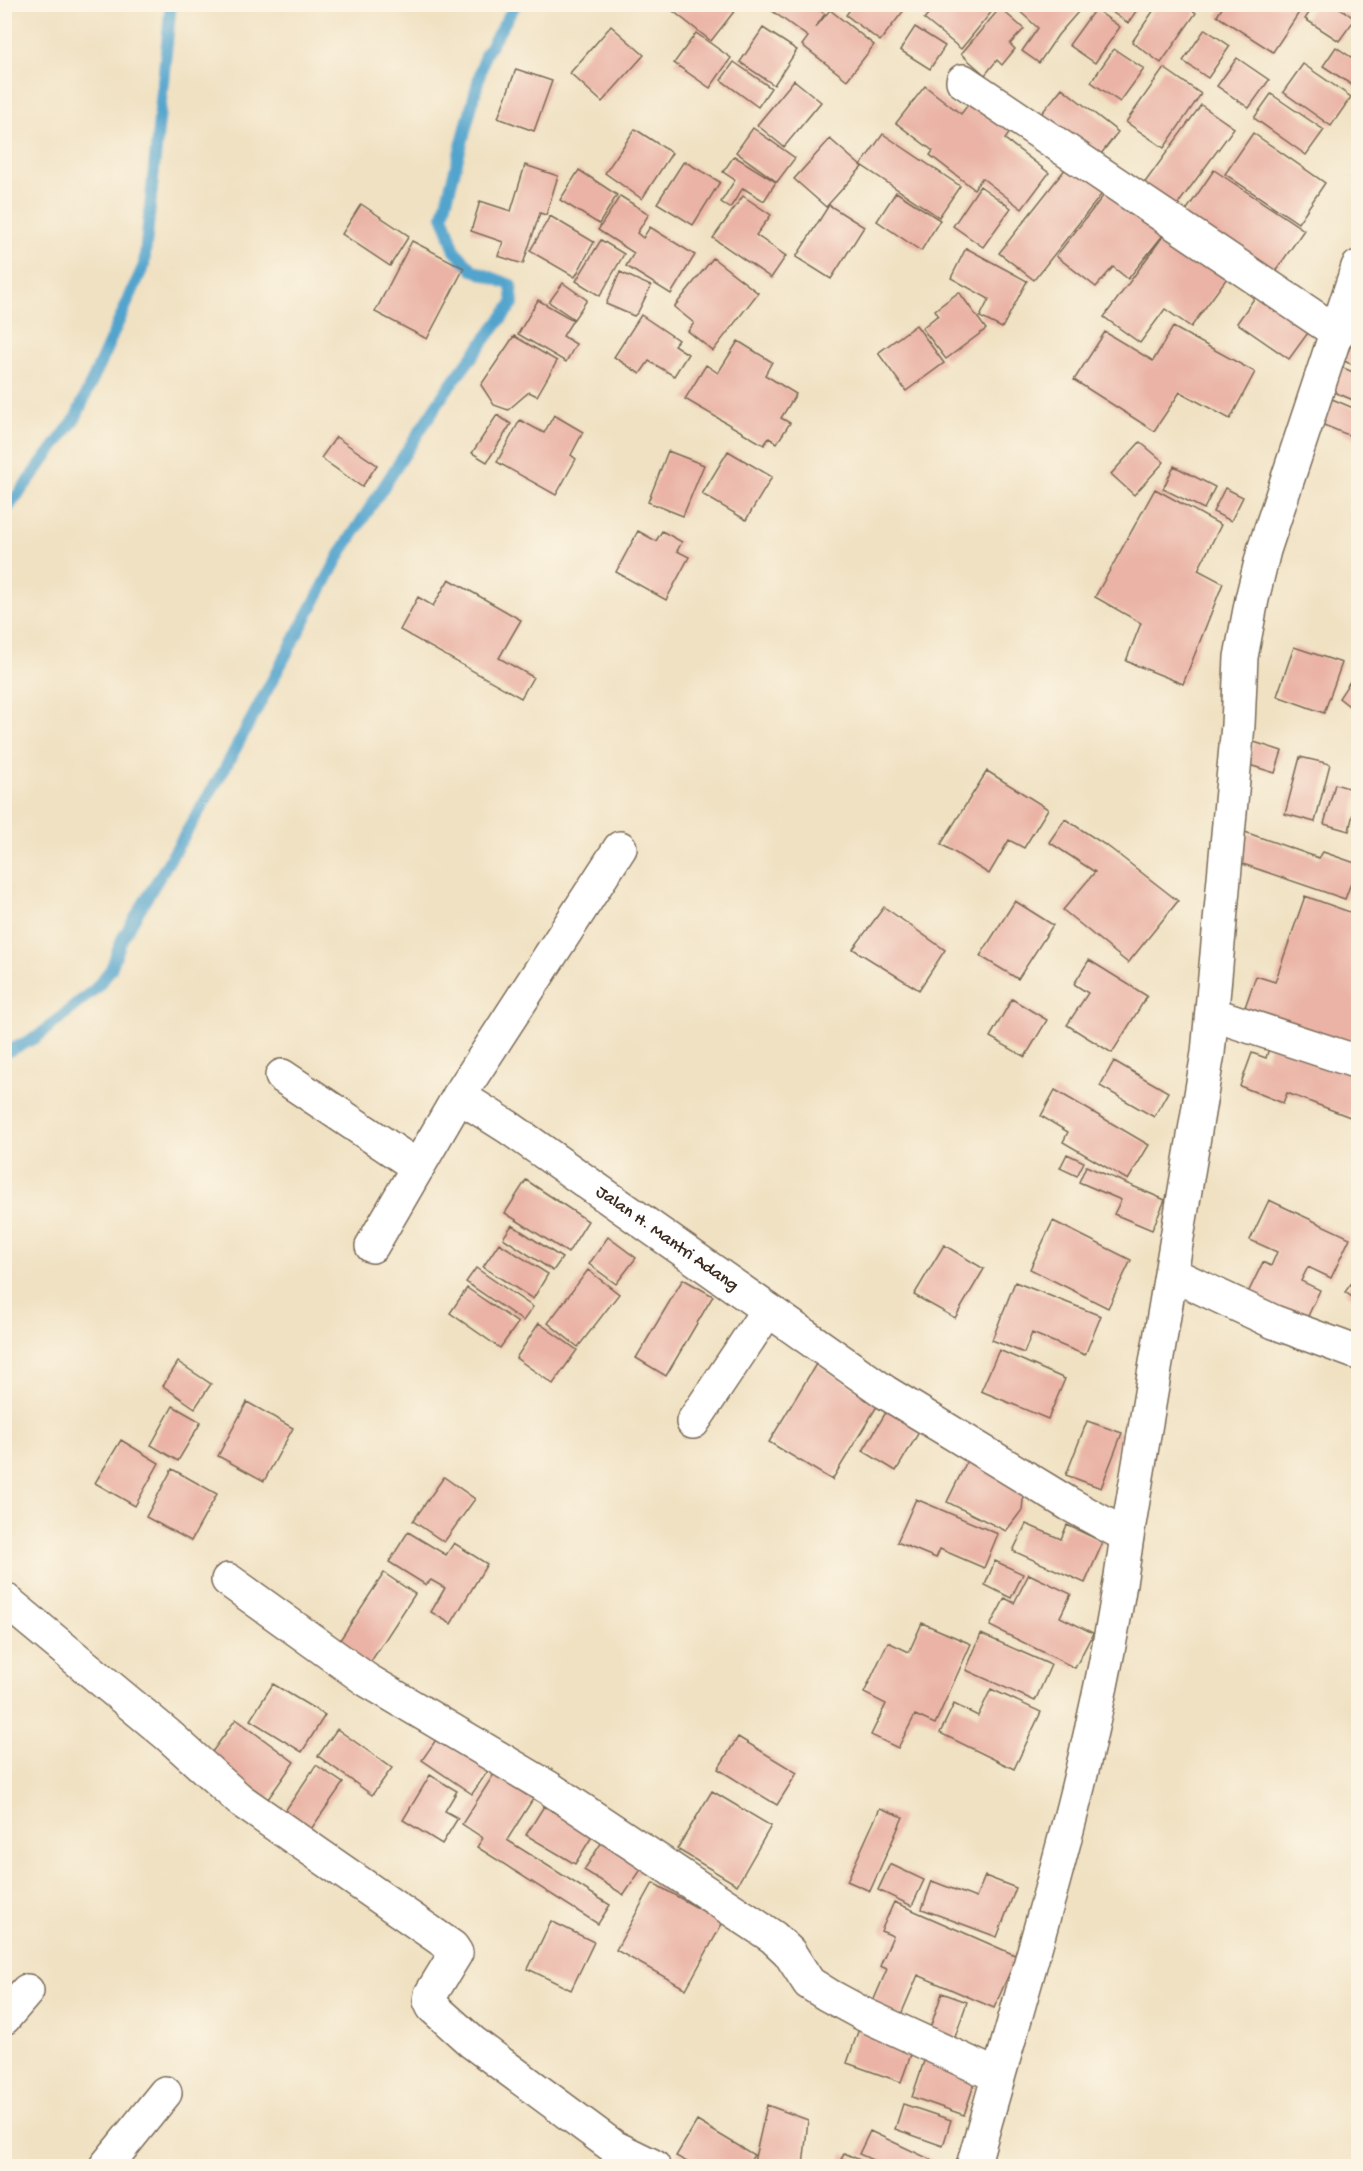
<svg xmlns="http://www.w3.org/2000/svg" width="1363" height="2171" font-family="'Gochi Hand',sans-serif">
  <rect width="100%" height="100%" fill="#fcf5e5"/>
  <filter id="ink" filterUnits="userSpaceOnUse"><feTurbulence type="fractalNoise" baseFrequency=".0167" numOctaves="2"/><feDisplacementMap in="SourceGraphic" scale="12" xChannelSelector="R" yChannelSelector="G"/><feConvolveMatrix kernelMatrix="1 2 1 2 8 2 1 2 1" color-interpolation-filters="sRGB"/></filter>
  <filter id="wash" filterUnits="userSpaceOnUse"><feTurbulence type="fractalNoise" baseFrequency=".008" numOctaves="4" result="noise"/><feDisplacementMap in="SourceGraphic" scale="24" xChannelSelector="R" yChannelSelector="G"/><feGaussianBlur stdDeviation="1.35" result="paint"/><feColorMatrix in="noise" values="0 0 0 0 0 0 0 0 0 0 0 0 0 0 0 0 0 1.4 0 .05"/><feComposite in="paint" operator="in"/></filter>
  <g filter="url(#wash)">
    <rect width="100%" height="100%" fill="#f0e1c2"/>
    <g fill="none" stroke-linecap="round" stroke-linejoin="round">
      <!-- stream -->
      <path stroke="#52a4cd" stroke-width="12" d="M4,513L75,419L144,265L171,4
        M4,1053L37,1037L96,988L111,969L122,939L225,768L342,551L445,392L513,303L511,285L473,270L455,251L443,215L485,55L516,4"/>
    </g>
    <g id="blocks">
      <!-- building -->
      <path fill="#eab3a5" d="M664,4H730L736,9L711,41Z
        M854,4H898L905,9L880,41L846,15Z
        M937,4H998L961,49L924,19Z
        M1017,4H1085L1058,35L1039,63L1022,51L1038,28L1015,7Z
        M1100,4H1141L1128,23Z
        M1158,4H1184L1196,13L1161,63L1132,42Z
        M1315,4H1334L1355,19L1339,41L1305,19Z
        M771,5H812L825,14L815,28L830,10L874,45L847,80L802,45L808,37L768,8Z
        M1224,5H1304L1273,52L1217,16Z
        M1000,8L1024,29L1010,44L1015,49L1002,65L997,60L985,75L961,54Z
        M1095,9L1120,27L1095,63L1069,45Z
        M611,26L644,55L602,102L570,73Z
        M915,27L945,46L930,69L900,50Z
        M763,28L797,50L774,85L740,62Z
        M1205,29L1230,46L1208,78L1183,61Z
        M696,33L731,58L710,88L674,63Z
        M1336,47L1358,62V89L1323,66Z
        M1114,49L1144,69L1120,102L1091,82Z
        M1237,58L1269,80L1249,108L1217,86Z
        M734,62L771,88L758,107L721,80Z
        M1303,64L1351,97L1331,126L1283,92Z
        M1164,68L1201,94L1164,148L1126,122Z
        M516,69L552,81L534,131L498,118Z
        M794,80L821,102L784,147L757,125Z
        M925,86L961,114L974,97L1014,127L1005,139L1049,173L1022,209L982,178L974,189L930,155L933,151L896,123Z
        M1062,88L1118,132L1094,163L1037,119Z
        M1271,94L1324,130L1306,155L1254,118Z
        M1201,105L1234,128L1170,215L1138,192Z
        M753,128L795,158L777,182L736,152Z
        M635,129L672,153L642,199L605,173Z
        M1253,133L1325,183L1298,223L1225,174Z
        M883,134L960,186L939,217L861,165Z
        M830,139L862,167L826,207L794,179Z
        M734,156L776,182L764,201L743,188L730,208L721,202L735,180L723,172Z
        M1074,158L1109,185L1034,280L999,253Z
        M684,161L720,182L693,225L657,203Z
        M525,165L558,176L546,215L540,213L523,264L498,256L503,242L471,231L480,201L511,211Z
        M579,170L617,195L599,224L560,200Z
        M1214,170L1304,230L1268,282L1179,221Z
        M980,186L1011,208L983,247L953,226Z
        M1111,186L1167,230L1128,279L1113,267L1096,287L1056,256Z
        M896,192L940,220L921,251L877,221Z
        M620,196L649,214L637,233L643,238L650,227L695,255L671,294L626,266L634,253L598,230Z
        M743,196L771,215L756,235L786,256L771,278L713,238Z
        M361,204L409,236L390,266L342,234Z
        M829,205L864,227L831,279L796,257Z
        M550,216L594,242L575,277L530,251Z
        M1172,224L1233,270L1191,327L1165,309L1140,343L1104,317Z
        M601,240L624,254L600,296L576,281Z
        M412,241L464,268L427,339L375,312Z
        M966,248L1027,281L1002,328L980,317L989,299L951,278Z
        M713,258L758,293L713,351L688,331L694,323L674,307Z
        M620,272L651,286L638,312L634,316L606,304Z
        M563,283L587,300L574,319L549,302Z
        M1260,290L1313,326L1289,359L1237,323Z
        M959,292L986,329L946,359L922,328L938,315L935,310Z
        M538,300L573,320L563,336L576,344L566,362L518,334Z
        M641,315L678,340L674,345L688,354L674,376L649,361L640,374L614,357Z
        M916,325L944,363L906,391L878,353Z
        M1173,327L1255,372L1230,419L1180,392L1154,431L1074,380L1105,332L1153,361Z
        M514,336L557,361L537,396L529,392L508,410L494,405L481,385Z
        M1354,338L1358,340V367L1344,361Z
        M738,341L772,362L765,375L796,394L781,418L790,423L777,443L769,438L764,445L685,399L706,365L718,373Z
        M1336,365L1358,374V402L1327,389Z
        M1325,396L1358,410V439L1314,421Z
        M497,415L511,424L487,462L472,453Z
        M554,415L583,432L571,455L576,459L556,495L497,462L520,420L544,433Z
        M336,437L377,465L362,487L321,458Z
        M1140,442L1164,462L1134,495L1111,474Z
        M668,451L704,465L683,516L648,502Z
        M728,451L772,477L746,520L702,494Z
        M1174,466L1215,487L1204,509L1163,489Z
        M1225,488L1243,497L1231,521L1213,512Z
        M1155,489L1221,525L1198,570L1223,583L1183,684L1126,661L1141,623L1095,597Z
        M638,531L656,541L662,531L682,542L677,551L689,557L666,600L616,572Z
        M449,579L521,620L499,658L533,677L521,698L400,630L418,597L433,606Z
        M1294,647L1342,663L1324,713L1277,696Z
        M1358,669V713L1339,698Z
        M1254,742L1282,751L1275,773L1246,764Z
        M1300,757L1330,764L1315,822L1285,814Z
        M987,771L1048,809L1024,848L1009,840L989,874L941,844Z
        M1335,784L1358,791L1349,831L1324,824Z
        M1065,819L1110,848L1178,901L1128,963L1063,910L1095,872L1049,842Z
        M1245,832L1319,858L1323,852L1358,864L1345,899L1234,861Z
        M1305,896L1358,915V1051L1244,1010L1256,976L1275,982Z
        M1015,901L1053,925L1018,979L980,956Z
        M884,907L945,950L919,990L853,949Z
        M1089,960L1147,996L1112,1053L1067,1025L1088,993L1074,984Z
        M1012,999L1047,1020L1025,1057L990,1037Z
        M1271,1042L1358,1075V1095L1350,1117L1287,1093L1283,1103L1240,1086L1252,1053L1266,1058Z
        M1114,1061L1168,1092L1154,1117L1100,1086Z
        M1055,1090L1149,1145L1128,1180L1063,1142L1068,1132L1041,1116Z
        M1067,1154L1084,1162L1077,1176L1060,1168Z
        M1086,1166L1165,1200L1152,1230L1114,1214L1121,1200L1079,1182Z
        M526,1180L588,1221L568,1253L505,1213Z
        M1269,1200L1350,1238L1331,1278L1308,1267L1301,1281L1320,1290L1303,1327L1245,1299L1263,1262L1271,1266L1277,1252L1250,1240Z
        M1053,1221L1131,1260L1108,1308L1030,1269Z
        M512,1225L562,1258L553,1271L503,1238Z
        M608,1237L636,1258L616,1284L589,1264Z
        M499,1243L548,1274L533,1299L483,1267Z
        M944,1245L984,1269L955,1318L914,1295Z
        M476,1268L533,1307L523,1321L466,1282Z
        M588,1270L619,1294L578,1347L548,1323Z
        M1358,1274V1301L1345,1292Z
        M683,1279L713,1296L666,1376L636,1358Z
        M1015,1282L1101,1316L1085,1355L1032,1333L1024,1353L992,1340Z
        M467,1288L518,1323L500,1348L450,1313Z
        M539,1323L577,1350L553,1384L516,1358Z
        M999,1350L1065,1379L1048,1419L981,1391Z
        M178,1362L211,1384L195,1408L163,1386Z
        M816,1364L879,1403L832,1480L769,1442Z
        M247,1402L293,1428L264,1481L218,1456Z
        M173,1406L201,1422L178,1461L151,1445Z
        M889,1407L922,1427L896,1471L863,1451Z
        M1087,1421L1122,1433L1101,1488L1066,1475Z
        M121,1440L159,1463L135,1506L95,1483Z
        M971,1453L1024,1491L1022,1510L1006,1531L947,1502Z
        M172,1469L217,1494L191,1541L146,1517Z
        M444,1477L475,1499L444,1542L413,1521Z
        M916,1499L998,1534L984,1568L940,1549L936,1558L897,1542Z
        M1026,1524L1061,1539L1067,1525L1103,1542L1085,1583L1013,1551Z
        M408,1532L446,1555L454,1543L487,1564L451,1624L431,1612L445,1588L431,1580L426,1585L389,1562Z
        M995,1561L1023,1574L1011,1598L985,1585Z
        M384,1573L415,1594L368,1666L336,1646Z
        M1029,1574L1071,1594L1060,1617L1093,1633L1075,1668L990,1626L1005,1598L1014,1603Z
        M922,1623L971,1644L935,1724L915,1715L898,1748L871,1735L886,1704L864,1693L888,1642L909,1652Z
        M981,1634L1051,1665L1035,1701L966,1670Z
        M273,1684L325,1715L302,1752L250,1720Z
        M991,1689L1041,1712L1014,1769L940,1733L954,1704L978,1716Z
        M236,1719L294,1762L268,1799L209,1756Z
        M337,1729L392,1768L372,1795L318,1756Z
        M440,1734L490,1768L472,1794L422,1760Z
        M738,1737L797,1773L777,1805L718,1769Z
        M316,1765L343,1783L307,1835L281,1817Z
        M494,1774L533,1799L507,1840L610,1905L598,1924L477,1847L483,1838L462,1824Z
        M430,1775L457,1791L445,1811L458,1818L442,1844L403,1820Z
        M712,1791L771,1826L737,1885L677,1849Z
        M544,1806L593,1835L575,1864L526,1835Z
        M880,1808L903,1817L870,1891L847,1881Z
        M605,1837L646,1862L624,1895L584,1870Z
        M890,1864L924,1880L912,1906L878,1890Z
        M985,1876L1016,1888L997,1937L922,1909L932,1881L976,1898Z
        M653,1883L723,1922L686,1989L616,1950Z
        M894,1902L1017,1956L994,2008L918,1975L900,2017L872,2004L887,1969L880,1966L893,1936L881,1931Z
        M551,1921L594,1942L571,1990L528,1969Z
        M942,1993L967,2002L952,2046L927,2037Z
        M861,2023L913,2049L901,2082L847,2063Z
        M926,2055L978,2073L964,2115L912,2097Z
        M903,2104L951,2120L943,2146L895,2129Z
        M767,2105L808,2120L803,2166H753Z
        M697,2121L754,2155L747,2166H694L676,2156Z
        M870,2131L938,2163L936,2166H886L859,2154Z
        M844,2153L869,2164L868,2166H838Z"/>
    </g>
  </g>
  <g filter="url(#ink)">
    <use href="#blocks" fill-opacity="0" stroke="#7a6a57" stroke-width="1.5"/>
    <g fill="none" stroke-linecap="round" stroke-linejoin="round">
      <defs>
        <g id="minor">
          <path d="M963,81L1338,333"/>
          <path id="s1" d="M620,848L459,1096L508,1127L885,1392L1069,1504L1127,1536"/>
          <path d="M1212,1014L1358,1062"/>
          <path d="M282,1076L418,1167"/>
          <path d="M372,1246L459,1096"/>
          <path d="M1172,1274L1274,1322L1358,1353"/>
          <path d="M693,1422L768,1310"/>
          <path d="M228,1580L367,1680L549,1788L773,1937L789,1952L809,1983L828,1995L865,2015L998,2076"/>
          <path d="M4,1599L168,1735L240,1800L452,1947L456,1953L431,1994L430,2001L433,2007L472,2042L614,2147L653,2166"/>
          <path d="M4,2018L27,1991"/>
          <path d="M106,2166L165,2093"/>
          <path d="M973,2166C1031,1958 1098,1751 1127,1536L1208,1053L1238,725L1241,657L1252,599L1264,550L1358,267"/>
        </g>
      </defs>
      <!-- minor casing -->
      <use href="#minor" stroke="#7a6a57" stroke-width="36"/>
      <!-- minor -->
      <use href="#minor" stroke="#fff" stroke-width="33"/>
    </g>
  </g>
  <g text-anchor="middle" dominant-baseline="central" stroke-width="4.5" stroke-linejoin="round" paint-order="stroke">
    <!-- street labels -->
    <g font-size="18" fill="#3b2a1e" stroke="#fcf5e5">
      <text stroke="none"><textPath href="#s1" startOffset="548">Jalan H. Mantri Adang</textPath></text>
    </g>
  </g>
  <!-- margin -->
  <rect width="1363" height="2171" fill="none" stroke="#fcf5e5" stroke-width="24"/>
</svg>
